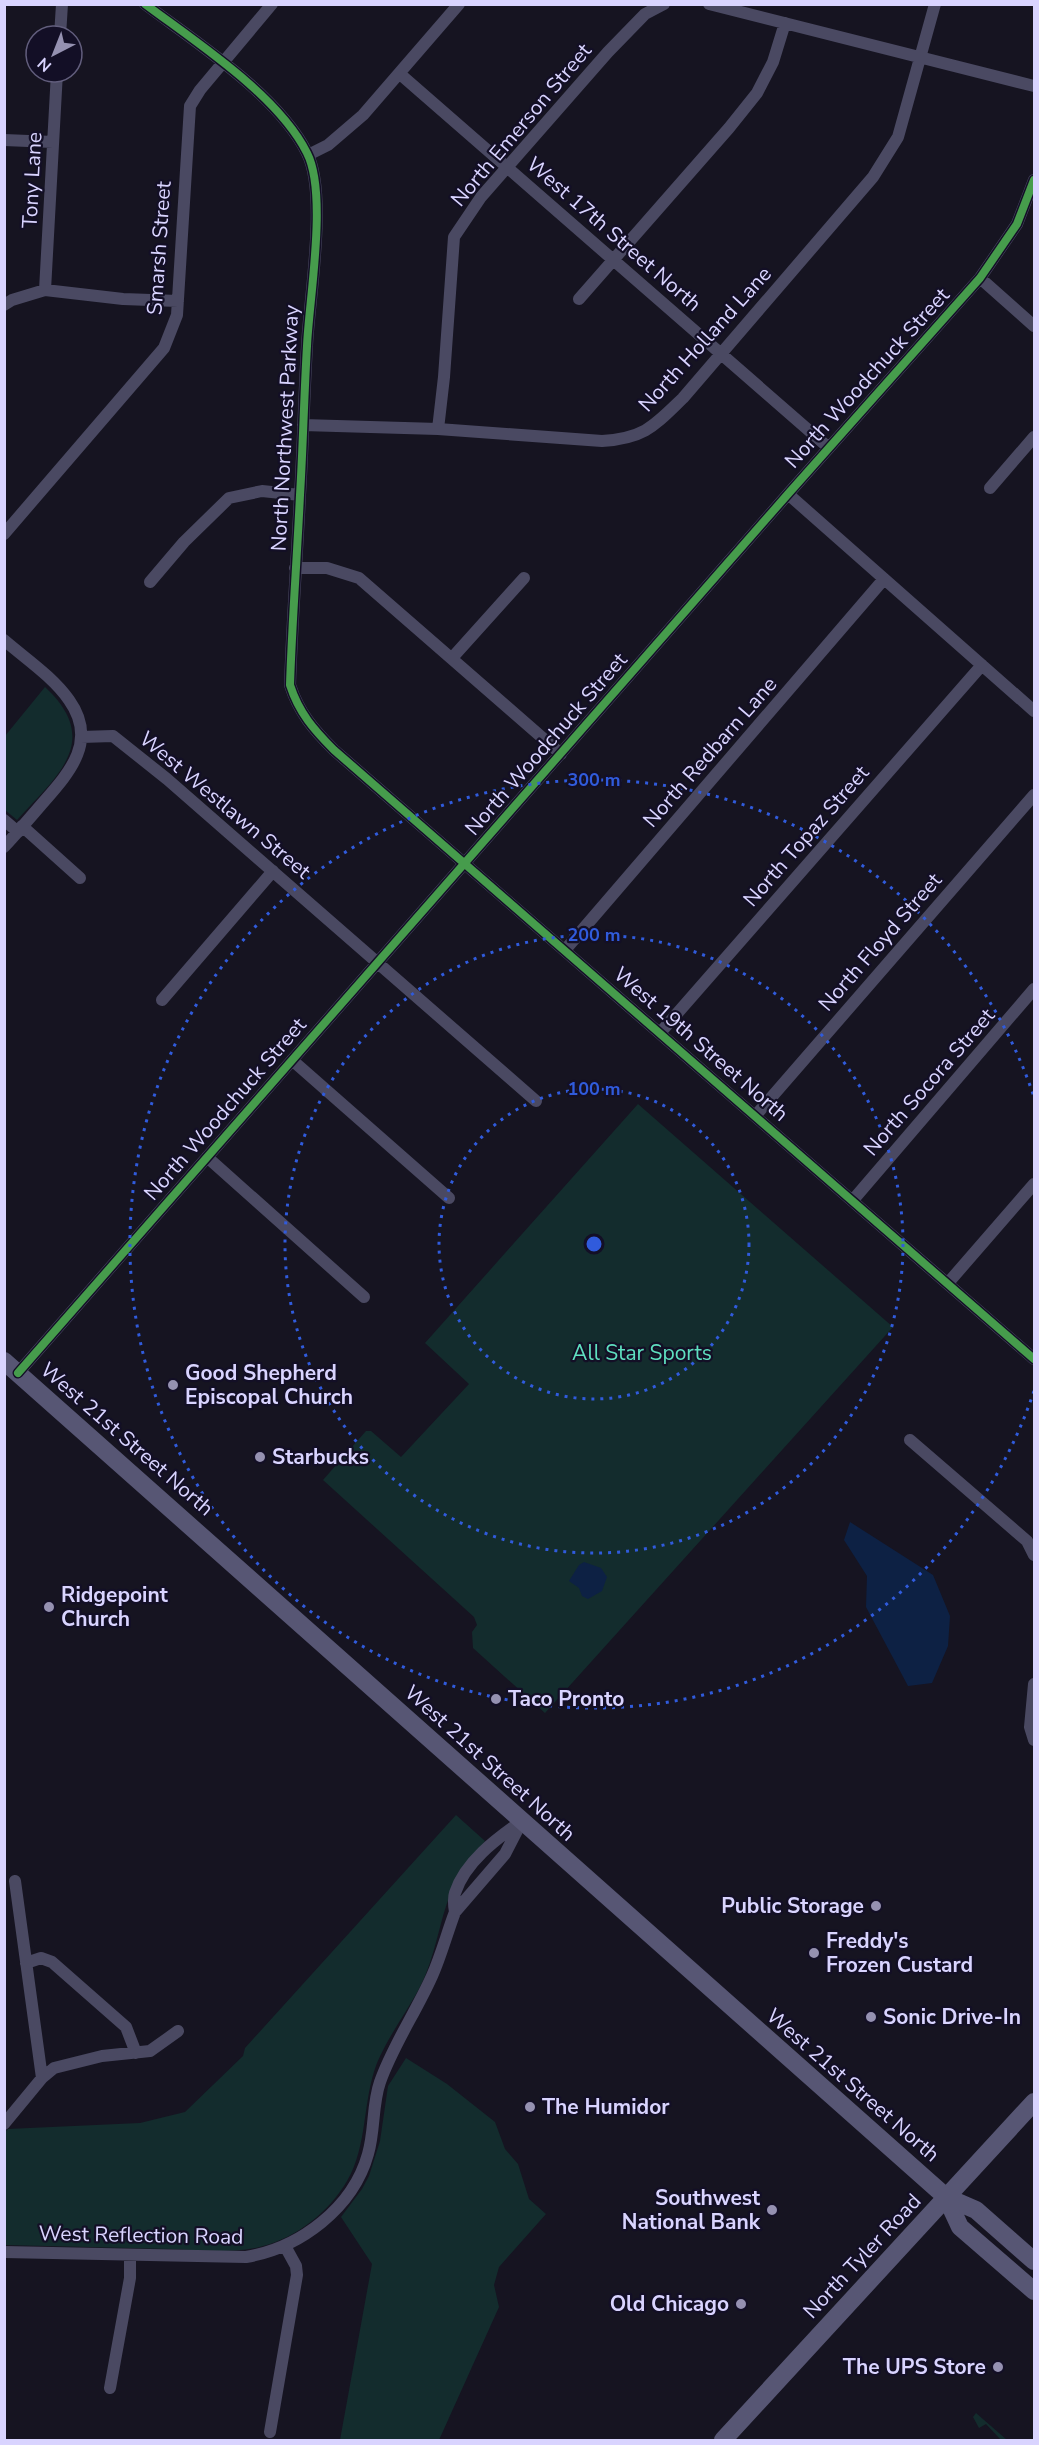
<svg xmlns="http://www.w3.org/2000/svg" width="1039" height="2445" font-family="'Nunito Sans',sans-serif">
  <rect width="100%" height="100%" fill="#161421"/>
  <!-- green -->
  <path fill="#132c2d" d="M45,687C103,741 57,776 17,820L5,810V736Z
    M638,1104L893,1327L545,1713L473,1648L472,1632L477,1625L474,1617L323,1480L366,1431H371L401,1457L469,1384L425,1343Z
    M456,1815L485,1841C476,1853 463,1867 456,1881C441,1911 438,1945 425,1976C412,2006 390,2032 377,2063C362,2102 368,2145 347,2181C329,2212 297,2237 263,2246C237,2254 200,2250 172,2249C116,2248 60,2246 5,2245L4,2133L8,2129L140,2123L185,2112L243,2056L245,2048Z
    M406,2058L447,2084L495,2122L505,2149L518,2164L529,2199L546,2214L499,2267L494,2285L499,2307L439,2440H340L372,2264L341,2217L362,2189L369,2176L380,2141L388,2086Z
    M976,2413L1007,2440H1001L986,2424L979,2428L973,2417Z"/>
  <!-- water -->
  <path fill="#0d2144" d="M850,1522L933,1575L950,1616L948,1646L932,1683L908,1686L866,1607L867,1576L844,1540Z
    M584,1562L601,1568L607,1577L602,1591L588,1599L582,1596L579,1588L569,1581L579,1565Z"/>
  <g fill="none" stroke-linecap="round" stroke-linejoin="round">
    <!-- street -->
    <path stroke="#4a4962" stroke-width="12" d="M145,4C197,43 278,95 307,153C328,194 309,299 307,346C304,396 303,446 300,495C297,559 292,622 290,685C299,713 314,730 334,750L1034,1359
      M709,4L1034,86
      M60,36L62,4
      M400,74L829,448
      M4,140L53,142
      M308,155L328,145L363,115L459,4
      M980,278L1034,326
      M45,290L57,72
      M579,299L729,128L757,93L773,62L785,23
      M4,305L12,300L45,290L123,299L178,301
      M303,425L438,429L602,441C645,438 654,426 683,398L873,177L898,137L935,4
      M438,429L444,377L454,237L481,197L608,52L645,14L664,4
      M990,488L1034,437
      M788,494L1034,711
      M4,534L164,348L177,315L190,106L200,90L272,4
      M295,568H327L359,578L561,754
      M150,582L184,542L229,498L262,491L300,495
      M4,640C26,659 53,677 69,700C99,742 68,774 41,805C29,819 17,833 4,847
      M452,658L524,578
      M81,737L113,736L167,779L536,1101
      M4,820L18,832
      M22,826L80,878
      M565,950L884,579
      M162,1000L273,871
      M660,1033L982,665
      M292,1060L449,1198
      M756,1115L1034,795
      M207,1157L364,1297
      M853,1200L1034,989
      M948,1283L1034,1184
      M18,1373L788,494L980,278L1017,224L1034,180
      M910,1440L1027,1541L1034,1555
      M1034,1684L1030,1727L1034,1740
      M522,1821L505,1854L455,1912C454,1906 453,1899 455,1893C465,1862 496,1839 522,1821Z
      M15,1881L42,2078
      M26,1963L41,1958L52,1962L126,2027L136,2053
      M4,2124L42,2078L54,2068L102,2056L150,2051L178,2031
      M4,2252L246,2257C300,2248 353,2208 368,2154C375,2130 372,2105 380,2082C393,2045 416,2012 432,1976C441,1956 447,1933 455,1912
      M110,2388L130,2278V2255
      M270,2432L297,2275L296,2266L285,2246"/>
    <!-- secondary -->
    <path stroke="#575674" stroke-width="18" d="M4,1361L946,2197L976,2210L1034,2261
      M946,2197L960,2227L1034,2291
      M723,2440L1034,2102"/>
    <defs>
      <path id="cycleway" d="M145,4C197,43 278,95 307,153C328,194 309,299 307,346C304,396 303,446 300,495C297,559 292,622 290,685C299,713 314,730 334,750L1034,1359
        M18,1373L788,494L980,278L1017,224L1034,180"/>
    </defs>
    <!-- cycleway casing -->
    <use href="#cycleway" stroke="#130f26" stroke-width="11"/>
    <!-- cycleway -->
    <use href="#cycleway" stroke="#469c4c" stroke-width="8"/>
  </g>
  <!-- distance rings -->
  <g fill="none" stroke="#305bdc" stroke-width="3" stroke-dasharray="3 6">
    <circle cx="594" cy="1244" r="155"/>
    <circle cx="594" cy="1244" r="309"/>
    <path d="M1034 1391A464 464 0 1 1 1034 1097"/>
  </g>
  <!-- markers -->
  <g fill="#9591b1" stroke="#130f26" stroke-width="2">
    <circle cx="173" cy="1385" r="6"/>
    <circle cx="260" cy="1457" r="6"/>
    <circle cx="49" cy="1607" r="6"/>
    <circle cx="496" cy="1699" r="6"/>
    <circle cx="876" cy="1906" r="6"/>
    <circle cx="814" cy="1953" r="6"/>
    <circle cx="871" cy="2017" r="6"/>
    <circle cx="530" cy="2107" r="6"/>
    <circle cx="772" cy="2210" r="6"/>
    <circle cx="741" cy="2304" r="6"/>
    <circle cx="998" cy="2367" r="6"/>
  </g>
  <g text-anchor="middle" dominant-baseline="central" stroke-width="4.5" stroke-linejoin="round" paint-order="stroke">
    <!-- street labels -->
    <g font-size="21" fill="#d9d4ff" stroke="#130f26">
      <text transform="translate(521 125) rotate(-50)">North Emerson Street</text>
      <text transform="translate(32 180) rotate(-87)">Tony Lane</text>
      <text transform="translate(614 234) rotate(41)">West 17th Street North</text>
      <text transform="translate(159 248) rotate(-86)">Smarsh Street</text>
      <text transform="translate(705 339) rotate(-48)">North Holland Lane</text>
      <text transform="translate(867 378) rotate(-48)">North Woodchuck Street</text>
      <text transform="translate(285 428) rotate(-87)">North Northwest Parkway</text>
      <text transform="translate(546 744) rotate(-49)">North Woodchuck Street</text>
      <text transform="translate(710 752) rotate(-49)">North Redbarn Lane</text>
      <text transform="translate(225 805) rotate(40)">West Westlawn Street</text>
      <text transform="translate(806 836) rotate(-49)">North Topaz Street</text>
      <text transform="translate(880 942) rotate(-49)">North Floyd Street</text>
      <text transform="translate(701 1044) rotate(41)">West 19th Street North</text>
      <text transform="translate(929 1082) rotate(-49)">North Socora Street</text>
      <text transform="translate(225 1109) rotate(-49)">North Woodchuck Street</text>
      <text transform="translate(127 1439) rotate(41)">West 21st Street North</text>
      <text transform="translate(490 1763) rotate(42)">West 21st Street North</text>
      <text transform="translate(853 2085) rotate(41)">West 21st Street North</text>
      <text transform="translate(141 2235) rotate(1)">West Reflection Road</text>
      <text transform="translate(862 2256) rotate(-47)">North Tyler Road</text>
    </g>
    <!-- park labels -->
    <g font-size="21" fill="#5fe0c0" stroke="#130f26">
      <text x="642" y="1353">All Star Sports</text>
    </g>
    <!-- poi labels -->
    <g font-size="21" font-weight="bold" fill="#d9d4ff" stroke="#130f26" text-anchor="start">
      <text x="185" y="1373">Good Shepherd<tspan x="185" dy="24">Episcopal Church</tspan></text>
      <text x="272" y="1457">Starbucks</text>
      <text x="61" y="1595">Ridgepoint<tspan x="61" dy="24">Church</tspan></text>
      <text x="508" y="1699">Taco Pronto</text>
      <text x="864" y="1906" text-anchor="end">Public Storage</text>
      <text x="826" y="1941">Freddy's<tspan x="826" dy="24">Frozen Custard</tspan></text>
      <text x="883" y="2017">Sonic Drive-In</text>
      <text x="542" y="2107">The Humidor</text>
      <text x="760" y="2198" text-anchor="end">Southwest<tspan x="760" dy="24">National Bank</tspan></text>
      <text x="729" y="2304" text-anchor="end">Old Chicago</text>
      <text x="986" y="2367" text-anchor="end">The UPS Store</text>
    </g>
  </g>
  <circle cx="594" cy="1244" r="9" fill="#305bdc" stroke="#130f26" stroke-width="3"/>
  <g font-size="18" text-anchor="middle" font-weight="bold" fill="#305bdc" stroke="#130f26" stroke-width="4.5" stroke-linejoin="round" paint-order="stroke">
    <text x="594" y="786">300 m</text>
    <text x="594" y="941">200 m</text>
    <text x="594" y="1095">100 m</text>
  </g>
  <!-- border -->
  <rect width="1039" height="2445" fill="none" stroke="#d9d4ff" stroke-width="12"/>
  <!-- north arrow -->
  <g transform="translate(54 54) rotate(222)"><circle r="28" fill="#130f26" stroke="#625e7d" stroke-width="1.5"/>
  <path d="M0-4.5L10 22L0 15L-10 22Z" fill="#9591b1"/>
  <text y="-9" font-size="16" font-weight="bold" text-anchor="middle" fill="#d9d4ff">N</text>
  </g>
</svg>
